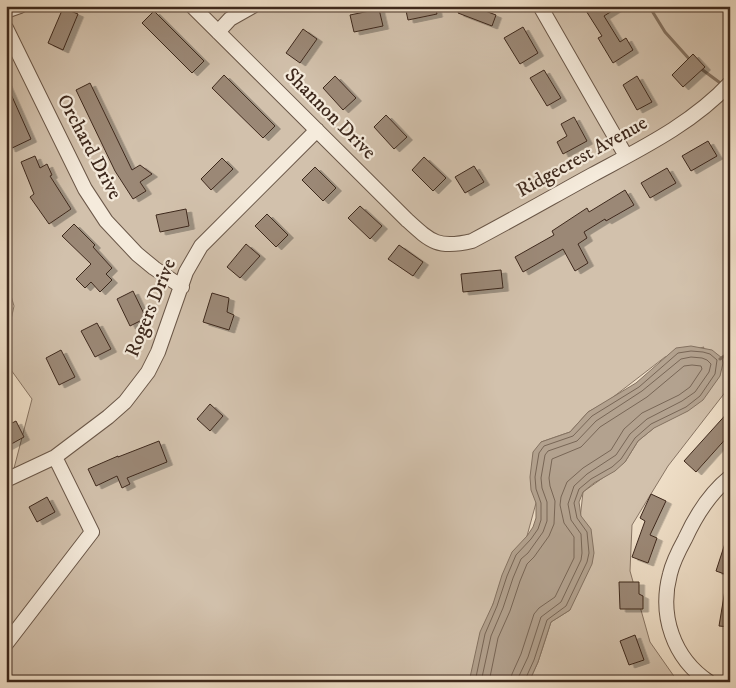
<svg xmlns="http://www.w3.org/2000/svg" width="736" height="688" font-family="'IM FELL DW Pica',serif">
  <defs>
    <filter id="shadow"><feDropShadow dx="5.5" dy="3" stdDeviation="0" flood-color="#0004"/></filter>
  </defs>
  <rect width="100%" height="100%" fill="#f0e0c9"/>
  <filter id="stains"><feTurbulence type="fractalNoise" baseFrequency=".004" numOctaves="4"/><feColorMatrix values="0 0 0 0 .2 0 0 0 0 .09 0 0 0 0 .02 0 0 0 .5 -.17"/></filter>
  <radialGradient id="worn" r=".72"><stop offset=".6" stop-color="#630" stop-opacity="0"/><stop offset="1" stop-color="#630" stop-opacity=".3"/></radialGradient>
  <!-- green -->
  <path fill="#d2c1ac" stroke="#887564" d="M6,6H730V386L668,466L632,525L630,571L650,642L678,682H529L538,662L551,622L570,610L583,492L625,462L638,441L654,428L704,347L665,357L608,401L588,412L570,432L541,442L536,503L527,536L493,604L471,682H6V499L32,399L6,363V343L14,306L6,279Z"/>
  <!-- water -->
  <path fill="#b3a28f" stroke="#847261" d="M691,346L712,350L722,358L723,363L720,376L703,400L688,411L654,428L638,441L625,462L615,471L594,483L583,492L579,502L581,516L591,529L594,553L592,564L570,610L551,622L538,662L529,682H469L480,632L493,604L502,575L512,552L527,536L533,527L536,518V503L531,490L530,477L533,452L541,442L570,432L588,412L636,383L676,348Z"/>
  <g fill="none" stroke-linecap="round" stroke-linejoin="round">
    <!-- shore -->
    <path stroke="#786656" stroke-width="1" d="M475,682L485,634L497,606L507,576L516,555L531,539L538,529L541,520V503L536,489L535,477L539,453L544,446L573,436L592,416L639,387L678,353L691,351L703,352L710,354L717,360L715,374L700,396L686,407L651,424L635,438L621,459L612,467L591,479L579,489L574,503L577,518L587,532L589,553L587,562L566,606L547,620L534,660L524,682
      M481,682L491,636L503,608L513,578L521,559L528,553L543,532L547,521V502L542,488L541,478L545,455L548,451L577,441L596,421L642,391L681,359L691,357L702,358L707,360L711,364L709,372L695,392L682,401L647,419L630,434L616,455L587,474L574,486L568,504L571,520L581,534L582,553L581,560L561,602L541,617L528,657L519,676L518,682
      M489,682L498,638L510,611L520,581L527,564L534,557L549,536L554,524L555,501L550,486L549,478L552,459L581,447L600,427L647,397L684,366L692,365L701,366L702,369L690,387L679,395L642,413L624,429L611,450L583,468L567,482L561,497L560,505L564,523L574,537V558L555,597L539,608L534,614L521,654L512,674L510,682"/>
    <!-- stream -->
    <path stroke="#847261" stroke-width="3" d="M649,6L665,32L691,61
      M700,68L723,85
      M720,359L730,352"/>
  </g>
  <!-- building -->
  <path fill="#9b8876" stroke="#3e291d" filter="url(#shadow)" d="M405,6H435L437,14L408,20Z
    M461,6H472L496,15L492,26L458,13Z
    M583,6H620L604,16L620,42L626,38L633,50L613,63L598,38L602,36Z
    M63,8L78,14L63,50L48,43Z
    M379,9L383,26L354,32L350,15Z
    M154,11L204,61L192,73L142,23Z
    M523,27L538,53L520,64L504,38Z
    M303,29L317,39L300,63L286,53Z
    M693,54L705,67L683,87L672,75Z
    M544,70L561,98L547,106L530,78Z
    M224,75L275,126L263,138L212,88Z
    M335,76L356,98L343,110L323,88Z
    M637,76L652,102L637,110L623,85Z
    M6,83L31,139L10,149L6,140Z
    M90,83L132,170L140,165L152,174L140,182L146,191L133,199L115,171L76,90Z
    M386,115L407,137L394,149L374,127Z
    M574,117L587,141L563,154L557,142L567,136L561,124Z
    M708,141L717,156L691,171L682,156Z
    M35,156L40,168L47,164L52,175L50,176L71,209L49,224L30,197L34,194L21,162Z
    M424,157L446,178L433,191L412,170Z
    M222,158L233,169L211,190L201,179Z
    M474,166L484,182L465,193L455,177Z
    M315,167L336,188L323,201L302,180Z
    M667,168L676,183L650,198L641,183Z
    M625,190L634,205L606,221L605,219L584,232L587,238L578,244L588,263L575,271L563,249L523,272L515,257L554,235L552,231L587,208L589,212Z
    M360,206L382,226L370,239L348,218Z
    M186,209L189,226L160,232L156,215Z
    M267,214L288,235L276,247L255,226Z
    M74,224L95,245L93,247L112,268L106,274L112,280L100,292L91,282L85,288L76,279L91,264L62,236Z
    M246,244L260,256L240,278L227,267Z
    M399,245L423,262L413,276L388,259Z
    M501,270L503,288L463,292L461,274Z
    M133,291L146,318L130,326L117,299Z
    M212,293L229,298L227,312L234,315L229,330L203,322Z
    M97,323L111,349L95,357L81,331Z
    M61,350L75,377L59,385L46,358Z
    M210,404L223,416L210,431L197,419Z
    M730,410V434L696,472L684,461Z
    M16,421L24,437L6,447V426Z
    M159,441L167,462L127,478L130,484L122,488L117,476L96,486L88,469L118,456V457Z
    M651,494L666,501L650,535L657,538L648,563L632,557L645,521L640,518Z
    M47,497L55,512L37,522L29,507Z
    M728,534L730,535V576L716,571Z
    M619,582H639V594L643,596V609H620Z
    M725,590H730V627L719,626Z
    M635,635L644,660L629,665L620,641Z"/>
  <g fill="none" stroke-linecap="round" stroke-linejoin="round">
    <defs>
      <path id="street" d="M192,6L407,220C431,242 438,249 472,241C512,220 552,197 592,175C640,149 692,124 730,83
        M540,6L626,156
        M6,11L20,6
        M6,28L85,189L106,221L137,254L154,268L182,287
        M218,32L230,19L253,6
        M6,480L55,457L108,417L125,402L148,372L158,352L186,272L201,246L317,130
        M6,644L92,532L55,457
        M709,682C673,658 659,615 670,574C673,561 679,550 685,539C696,515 710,493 730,477"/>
    </defs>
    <!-- street casing -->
    <use href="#street" stroke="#6a5748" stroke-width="16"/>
    <!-- street -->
    <use href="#street" stroke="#f5ebdc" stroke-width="14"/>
  </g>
  <g text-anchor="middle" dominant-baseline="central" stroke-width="4.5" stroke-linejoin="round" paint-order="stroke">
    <!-- street labels -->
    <g font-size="20" fill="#3e291d" stroke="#f5ebdc">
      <text transform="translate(330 114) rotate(45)">Shannon Drive</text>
      <text transform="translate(89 147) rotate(62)">Orchard Drive</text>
      <text transform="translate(582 157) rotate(-29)">Ridgecrest Avenue</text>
      <text transform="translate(151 308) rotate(-68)">Rogers Drive</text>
    </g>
  </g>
  <!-- margin -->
  <rect width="736" height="688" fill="none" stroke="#f0e0c9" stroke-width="25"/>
  <rect x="8" y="8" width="721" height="673" fill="none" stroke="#3e291d" stroke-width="2.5"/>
  <rect x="12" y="12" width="711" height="663" fill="none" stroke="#3e291d"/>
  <rect width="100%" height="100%" filter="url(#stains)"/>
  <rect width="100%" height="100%" fill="url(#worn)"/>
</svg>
